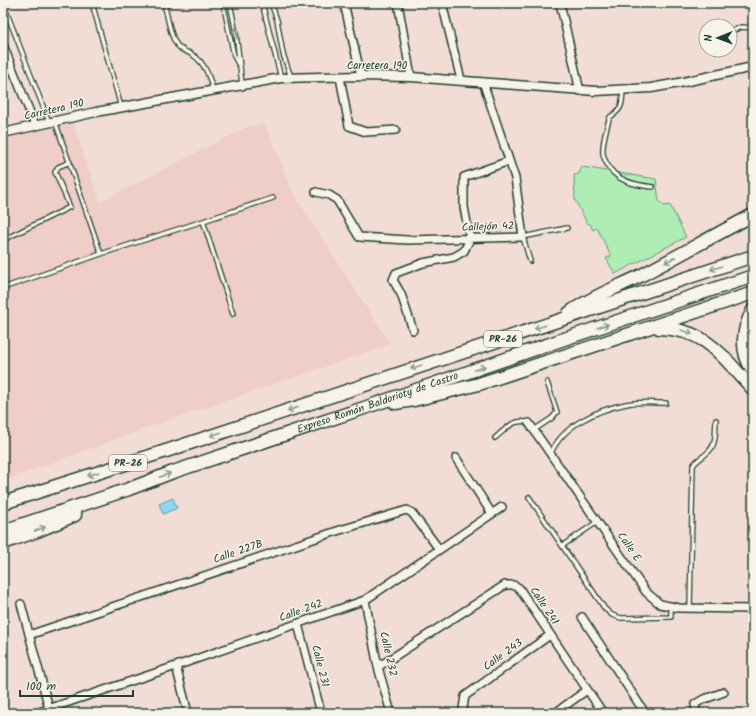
<svg xmlns="http://www.w3.org/2000/svg" width="756" height="716" font-family="Kalam,sans-serif">
  <rect width="100%" height="100%" fill="#f2ddd4"/>
  <filter id="ink" filterUnits="userSpaceOnUse"><feTurbulence type="fractalNoise" baseFrequency=".025" numOctaves="2"/><feDisplacementMap in="SourceGraphic" scale="8" xChannelSelector="R" yChannelSelector="G"/><feConvolveMatrix kernelMatrix="1 2 1 2 8 2 1 2 1" color-interpolation-filters="sRGB"/></filter>
  <g filter="url(#ink)">
    <!-- built -->
    <path fill="#eecec6" d="M73,124L100,202L249,126L264,124L277,152L292,191L390,344L374,350L132,433L3,481V139Z"/>
    <!-- green -->
    <path fill="#aeedb4" stroke="#669574" d="M582,167L656,179L659,201L664,206L670,205L686,237L615,274L606,258L611,256L597,228L593,230L590,224L587,223L575,200L574,175L579,174Z"/>
    <!-- water -->
    <path fill="#8ed6ef" stroke="#6299a4" d="M173,498L177,508L163,514L159,504Z"/>
    <g fill="none" stroke-linecap="round" stroke-linejoin="round">
      <defs>
        <path id="service" d="M3,3L49,122
          M92,3L121,107
          M164,3C167,14 170,34 175,42C179,50 186,51 193,55C205,63 209,76 213,90
          M223,3L234,56L238,64
          M230,3L236,33L242,84
          M262,3L281,78
          M271,3L277,20L283,54L291,77
          M730,42L732,31L741,27L753,28
          M623,90C622,104 623,109 610,117C607,125 602,145 603,153C603,156 605,160 606,162C614,181 635,185 653,187
          M203,221L273,198
          M3,240L70,207L55,172L58,167L70,162
          M101,254L203,221L233,314
          M530,261L523,237L567,228
          M3,288L101,254L55,121
          M534,430L552,418L557,412L547,382
          M495,438C506,429 515,417 529,423
          M551,453C563,425 597,410 626,404C638,401 653,403 666,403
          M529,497L605,609L612,615L621,618L671,617V606
          M562,546L597,522
          M690,608L693,466C696,460 702,458 707,453C717,446 715,431 716,420"/>
        <path id="minor" d="M344,3L361,76
          M398,3L411,77
          M442,3L461,80
          M560,3L580,91
          M3,45L35,125
          M340,77L349,126L366,132L396,130
          M316,192L329,195L337,200L359,237L407,240L523,237L515,178L483,82
          M413,330L401,294L393,280L396,273L423,263L454,257L464,251L470,239L464,207V177L509,161
          M529,423L646,592L660,604L679,608L753,609
          M456,458L492,514
          M365,600L378,667L391,713
          M21,604L50,712
          M582,617L645,713
          M298,624L321,713
          M29,635L337,531L400,512L407,510L412,513L439,549
          M176,666L188,713
          M378,667L505,585H513L519,588L603,713
          M36,713L176,666L365,600L502,507
          M464,713L463,708L465,696L550,635
          M555,713L587,690
          M696,713L695,704L702,700L724,692"/>
        <path id="tertiary" d="M3,133L96,112L281,78L361,76L411,77L596,91L651,88L679,83L753,67"/>
        <g id="motorway">
          <path d="M753,310C742,330 740,351 753,371"/>
          <path d="M569,313C591,297 616,288 640,276C678,256 715,235 753,215"/>
          <path d="M659,328C708,329 723,358 753,389"/>
          <path d="M395,403L414,400L479,384L753,293"/>
          <path d="M3,503L166,451L753,256"/>
          <path id="s1" d="M3,531L129,489L173,472L364,408L564,339L753,276"/>
          <path d="M3,543L37,531L75,515"/>
        </g>
      </defs>
      <!-- service casing -->
      <use href="#service" stroke="#1f3d34" stroke-width="6"/>
      <!-- minor casing -->
      <use href="#minor" stroke="#1f3d34" stroke-width="10"/>
      <!-- tertiary casing -->
      <use href="#tertiary" stroke="#1f3d34" stroke-width="11"/>
      <!-- motorway casing -->
      <use href="#motorway" stroke="#1f3d34" stroke-width="15"/>
      <!-- service -->
      <use href="#service" stroke="#f7f3e8" stroke-width="3.5"/>
      <!-- minor -->
      <use href="#minor" stroke="#f7f3e8" stroke-width="7"/>
      <!-- tertiary -->
      <use href="#tertiary" stroke="#f7f3e8" stroke-width="8"/>
      <!-- motorway -->
      <use href="#motorway" stroke="#f7f3e8" stroke-width="12"/>
    </g>
    <!-- one-way arrows -->
    <defs><path id="oneway-shaft" d="M-6 0H5M1.5-3L5.5 0L1.5 3" fill="none" stroke-width="1.6" stroke-linecap="round" stroke-linejoin="round"/></defs>
    <g stroke="#8b988e">
      <use href="#oneway-shaft" transform="translate(236 33) rotate(-100)"/>
      <use href="#oneway-shaft" transform="translate(670 260) rotate(153)"/>
      <use href="#oneway-shaft" transform="translate(716 268) rotate(162)"/>
      <use href="#oneway-shaft" transform="translate(603 326) rotate(-18)"/>
      <use href="#oneway-shaft" transform="translate(540 327) rotate(162)"/>
      <use href="#oneway-shaft" transform="translate(687 332) rotate(18)"/>
      <use href="#oneway-shaft" transform="translate(416 367) rotate(162)"/>
      <use href="#oneway-shaft" transform="translate(480 368) rotate(-19)"/>
      <use href="#oneway-shaft" transform="translate(293 409) rotate(161)"/>
      <use href="#oneway-shaft" transform="translate(216 434) rotate(162)"/>
      <use href="#oneway-shaft" transform="translate(93 474) rotate(162)"/>
      <use href="#oneway-shaft" transform="translate(165 475) rotate(-21)"/>
      <use href="#oneway-shaft" transform="translate(40 529) rotate(-22)"/>
    </g>
  </g>
  <g text-anchor="middle" dominant-baseline="central" stroke-width="3" stroke-linejoin="round" paint-order="stroke">
    <!-- shield labels -->
    <g fill="#f7f3e8" stroke="#60746a" stroke-width="1">
      <rect x="484" y="331" width="38" height="16" rx="3"/>
      <rect x="109" y="455" width="38" height="16" rx="3"/>
    </g>
    <g font-size="10" font-weight="bold" fill="#1f3d34">
      <text x="503" y="339">PR-26</text>
      <text x="128" y="463">PR-26</text>
    </g>
    <!-- street labels -->
    <g font-size="11" fill="#1f3d34" stroke="#f7f3e8">
      <text x="377" y="66">Carretera 190</text>
      <text transform="translate(54 110) rotate(-13)">Carretera 190</text>
      <text transform="translate(488 227) rotate(-2)">Callejón 42</text>
      <text stroke="none"><textPath href="#s1" startOffset="396">Expreso Román Baldorioty de Castro</textPath></text>
      <text transform="translate(629 547) rotate(55)">Calle E</text>
      <text transform="translate(238 552) rotate(-19)">Calle 227B</text>
      <text transform="translate(544 606) rotate(56)">Calle 241</text>
      <text transform="translate(301 611) rotate(-20)">Calle 242</text>
      <text transform="translate(388 654) rotate(77)">Calle 232</text>
      <text transform="translate(503 655) rotate(-36)">Calle 243</text>
      <text transform="translate(320 666) rotate(76)">Calle 231</text>
    </g>
  </g>
  <!-- margin -->
  <rect width="756" height="716" fill="none" stroke="#f7f3e8" stroke-width="16"/>
  <rect x="8" y="8" width="740" height="700" fill="none" stroke="#1f3d34" stroke-width="1.5" filter="url(#ink)"/>
  <!-- north arrow -->
  <g transform="translate(718 38) rotate(269)"><circle r="19" fill="#f7f3e8" stroke="#a1aaa0"/>
  <path d="M0-3L7 15L0 10L-7 15Z" fill="#1f3d34"/>
  <text y="-6" font-size="11" font-weight="bold" text-anchor="middle" fill="#1f3d34">N</text>
  </g>
  <!-- scale -->
  <path d="M20 690v6h113v-6" fill="none" stroke="#1f3d34" stroke-width="2"/>
  <text x="26" y="690" font-size="12" fill="#1f3d34" stroke="#f7f3e8" stroke-width="3" paint-order="stroke">100 m</text>
</svg>
